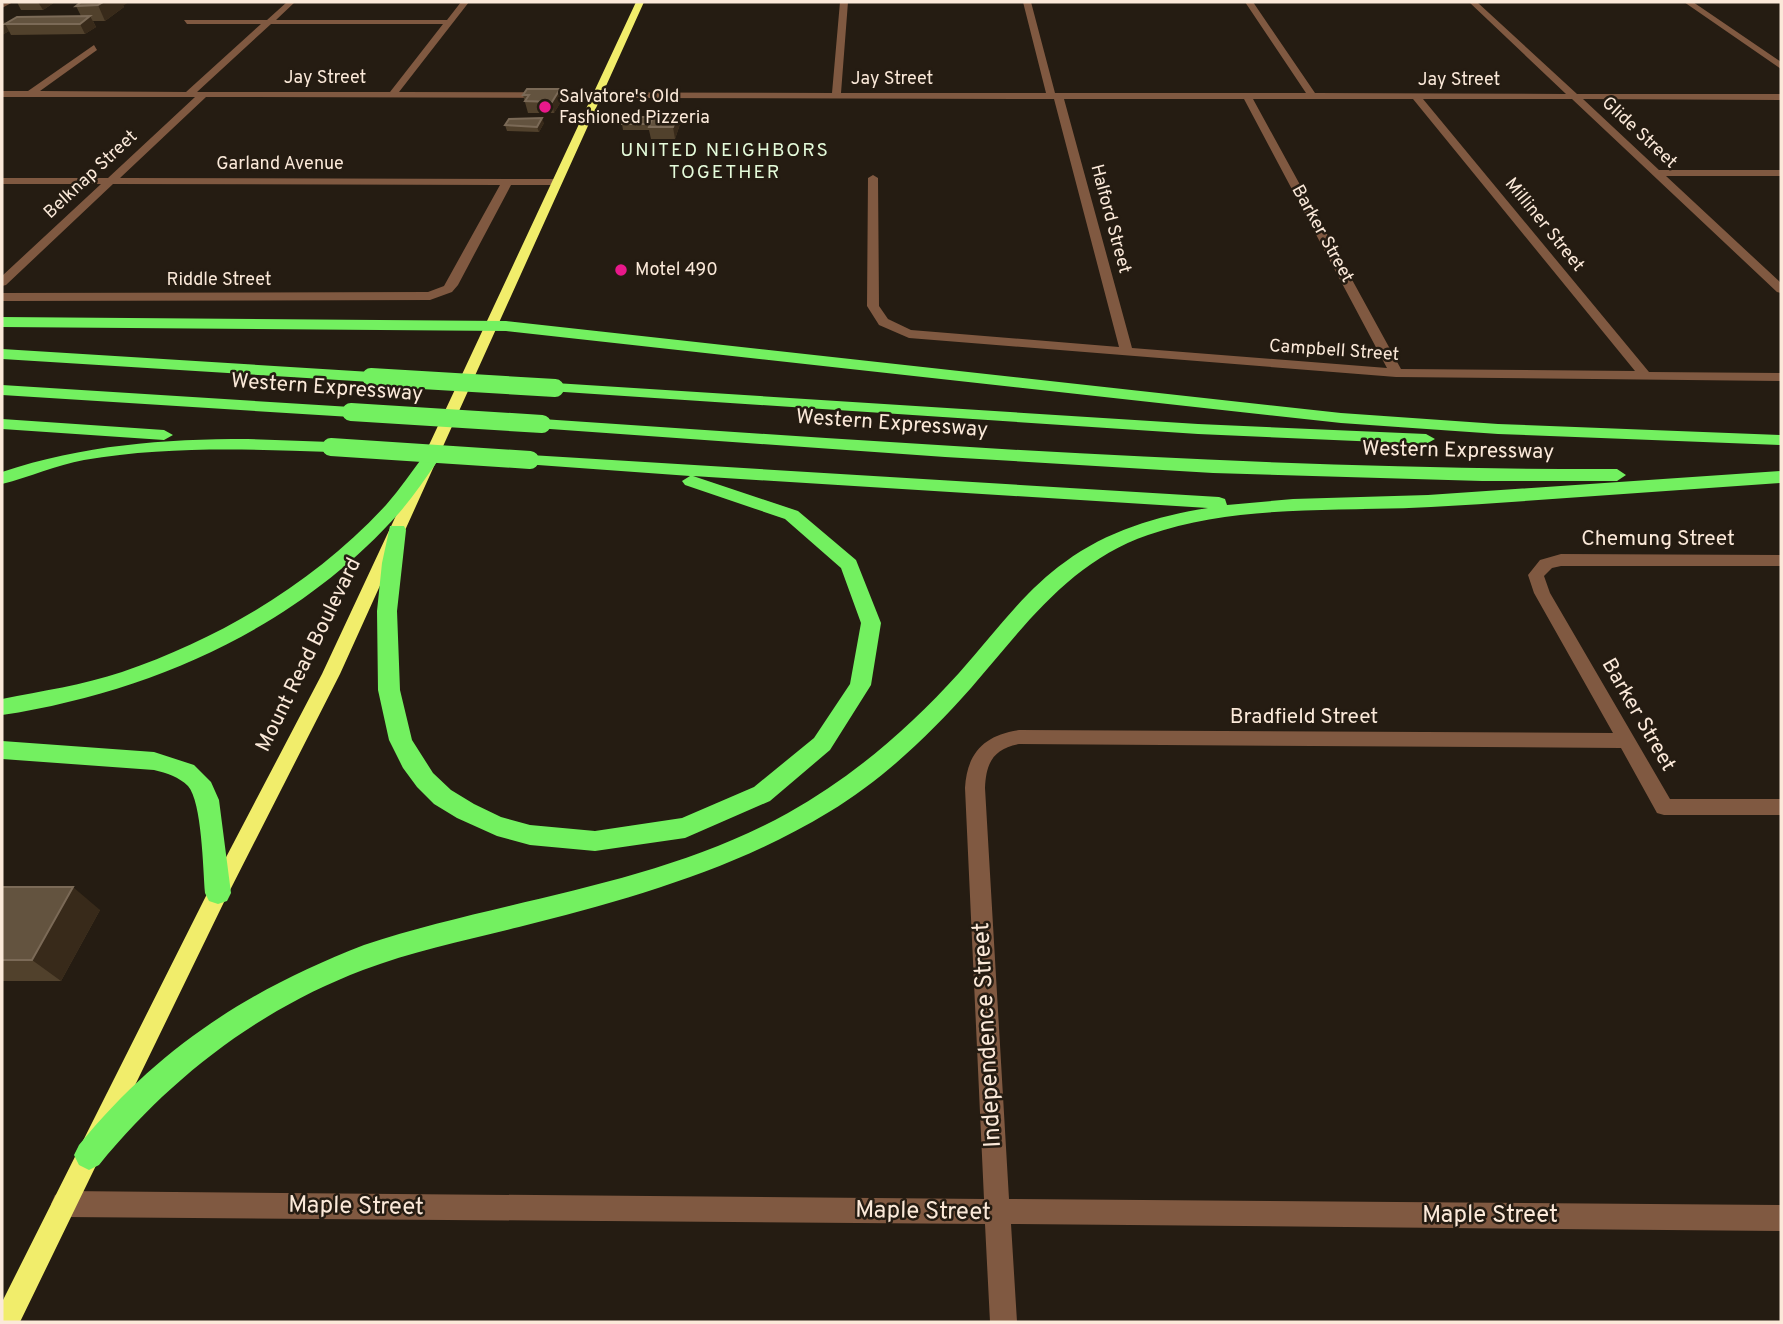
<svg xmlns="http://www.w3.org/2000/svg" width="1783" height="1324" font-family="Overpass,sans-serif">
  <rect width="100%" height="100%" fill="#251c12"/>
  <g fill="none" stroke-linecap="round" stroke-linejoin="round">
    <!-- minor -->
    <path fill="#805941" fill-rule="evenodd" d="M13,2L2,8L4,2Z
      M287,2H295L276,20H447L461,2H469L399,92L832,93L840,2H848L841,93H1046L1023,2H1031L1055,93H1306L1245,2H1253L1315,93L1566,94L1469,2H1477L1577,94H1781V100L1583,99L1659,170H1781V176H1666L1781,283V293L1777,292L1572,99H1423L1649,372L1781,373V381L1396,377L909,338L879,325L867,306L868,178L873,175L878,178L879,306L888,319L911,330L1119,347L1054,99L206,97L120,178L557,179L562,182L557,185H511L458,285L452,292L430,300L2,301V293L428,292L444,286L500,185L113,184L6,285L2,286V276L101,184H2V178H108L195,97H2V91H28L94,45L97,50L40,91L186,92L261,24H187L184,20H267ZM271,24H443L390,92H197ZM1064,99H1244L1387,368L1132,348ZM1253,99H1413L1635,371L1401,369Z
      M1684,2H1693L1781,62V69Z
      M1561,554L1781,555V566H1561L1552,568L1544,576L1550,593L1670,799H1781V815H1664L1657,813L1621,748L1019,744C993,749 986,763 985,788L1009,1199L1781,1205V1231L1011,1224L1017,1322H990L985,1224L64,1217L55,1213L51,1204L55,1195L64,1191L984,1199L965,788C967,753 984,735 1019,730L1613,733L1534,593L1528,575L1540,560Z"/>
    <!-- major -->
    <path fill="#f1ed6b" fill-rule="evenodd" d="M636,2H644L340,674L225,900L20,1322H2V1302L211,886L322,674Z"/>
    <!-- highway -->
    <path fill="#73f060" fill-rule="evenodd" d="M2,317L506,321L1341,413L1498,424L1781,435V445L1498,434L1341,423L506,331L2,327Z
      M2,349L371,372L379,377L371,382L2,359Z
      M555,383L1198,424L1426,434L1435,439L1426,444L1198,434L549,391L547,388L549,385Z
      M2,385L351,407L359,412L351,417L2,395Z
      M2,419L164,430L173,435L164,440L2,429Z
      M542,419C900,443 1258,470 1617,469L1626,475L1617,481H1482L1213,473L945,457L536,428L534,424Z
      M248,439L331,442L340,447L331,452C249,449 166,446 84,460C56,465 30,477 2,484V472C83,445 163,439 248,439Z
      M431,453L440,458L437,462C425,479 413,497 399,513C297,628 151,692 2,715V699C42,691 83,685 122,672C221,638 314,583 386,505C400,489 412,471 425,454Z
      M530,455L1219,497L1225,499L1227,505L1293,499L1428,495L1781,471V483C1664,491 1548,500 1431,507C1337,512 1238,504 1148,535C1069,562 1024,627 971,688C929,735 884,779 829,812C734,870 626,900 519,927C467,940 413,951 363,970C258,1010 170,1078 99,1165L89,1170L79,1165L74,1155L79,1145C158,1048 248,990 364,945C504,899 657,886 788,813C854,776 909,728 959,673C993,635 1024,591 1065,562C1107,531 1157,516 1208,508L693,476L798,511L856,560L881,623L871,685L830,750L770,801L685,838L595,851L530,845L497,836L457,818L434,804L417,787L403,768L389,740L378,690L377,611L382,563L390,526H404L406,530L397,611L400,690L412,740L433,773L451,790L474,804L501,817L530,825L595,831L682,818L754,787L814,738L850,684L861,623L841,568L785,519L685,485L682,481L690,476L524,464L521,460Z
      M2,741L154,752L194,765L211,782L219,800L231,893L227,901L218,904L209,901L205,893C203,869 202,802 188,786C179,777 167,773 154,770L2,759Z"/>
    <!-- highway-bridge -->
    <path stroke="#73f060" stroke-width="18" d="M371,377L555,388
      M351,412L542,424
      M331,447L530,460"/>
  </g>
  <!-- wall -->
  <path fill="#51412c" d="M17,2H55L43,10H21Z
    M76,6H123L124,7L105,21H93L96,27L85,34L11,35L9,31L2,35V20L6,24L81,16Z
    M527,89L562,100L554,113H528L523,95Z
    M544,123L539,132L507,131L505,125Z
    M622,124H680L675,139H651L649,130H623Z
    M2,887L100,910L61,981H2Z"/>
  <!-- shaded-wall -->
  <path fill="#382a1a" d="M38,2H55L43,10Z
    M103,2H129L123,6L124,7L105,21L98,5Z
    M90,16L96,27L85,34L80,24Z
    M3,20L9,31L2,35V21Z
    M560,89L562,100L554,113L552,102Z
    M678,113L680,124L675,139L673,127Z
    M542,118L544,123L539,132L537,127Z
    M73,887L100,910L61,981L32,960Z"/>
  <!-- building -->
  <path fill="#63533f" stroke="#7b6a57" stroke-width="2" d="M81,2H103L98,5L76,6Z
    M90,16L80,24H5L17,17Z
    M527,89H560L552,102L525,101L529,95H523Z
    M654,112L678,113L673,127H649Z
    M625,117H653L650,124H622Z
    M542,118L537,127L505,125L509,119Z
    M2,887H73L32,960H2Z"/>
  <!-- markers -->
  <g fill="#e9188b" stroke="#251c12" stroke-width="2.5">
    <circle cx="545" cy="107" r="7"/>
    <circle cx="621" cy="270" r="7"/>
  </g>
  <g text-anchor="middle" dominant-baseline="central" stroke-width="5" stroke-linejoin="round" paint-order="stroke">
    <!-- far-street labels -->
    <g font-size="18" fill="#fbe9d9" stroke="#251c12">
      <text x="325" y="78">Jay Street</text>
      <text x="892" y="79">Jay Street</text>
      <text x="1459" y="80">Jay Street</text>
      <text transform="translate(1639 133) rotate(43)">Glide Street</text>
      <text x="280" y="164">Garland Avenue</text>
      <text transform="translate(91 175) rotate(-43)">Belknap Street</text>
      <text transform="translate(1110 219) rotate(75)">Halford Street</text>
      <text transform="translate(1544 225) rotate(51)">Milliner Street</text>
      <text transform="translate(1322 234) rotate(61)">Barker Street</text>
      <text x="219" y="280">Riddle Street</text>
      <text transform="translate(1334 351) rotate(4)">Campbell Street</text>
    </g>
    <!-- far-poi labels -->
    <g font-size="18" fill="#fbe9d9" stroke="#251c12" text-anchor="start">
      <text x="559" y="97">Salvatore's Old<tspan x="559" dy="21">Fashioned Pizzeria</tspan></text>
      <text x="635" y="270">Motel 490</text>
    </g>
    <!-- far-neighbourhood labels -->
    <g font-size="19" letter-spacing="2" fill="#e5fcdb" stroke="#251c12">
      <text x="725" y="151">UNITED NEIGHBORS<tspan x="725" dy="22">TOGETHER</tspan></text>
    </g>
    <!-- street labels -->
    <g font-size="21" fill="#fbe9d9" stroke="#251c12">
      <text transform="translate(327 388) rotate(4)">Western Expressway</text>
      <text transform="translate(892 424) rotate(4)">Western Expressway</text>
      <text transform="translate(1458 451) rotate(1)">Western Expressway</text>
      <text x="1658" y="539">Chemung Street</text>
      <text transform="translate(309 655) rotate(-64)">Mount Read Boulevard</text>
      <text transform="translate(1638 715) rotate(60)">Barker Street</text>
      <text x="1304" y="717">Bradfield Street</text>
    </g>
    <!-- near-street labels -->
    <g font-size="24" fill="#fbe9d9" stroke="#251c12">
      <text transform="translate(988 1035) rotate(-93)">Independence Street</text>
      <text transform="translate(356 1207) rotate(1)">Maple Street</text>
      <text transform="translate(923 1212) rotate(1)">Maple Street</text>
      <text x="1490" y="1216">Maple Street</text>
    </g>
  </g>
  <!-- border -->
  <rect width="1783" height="1324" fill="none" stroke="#fbe9d9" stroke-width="7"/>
</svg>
